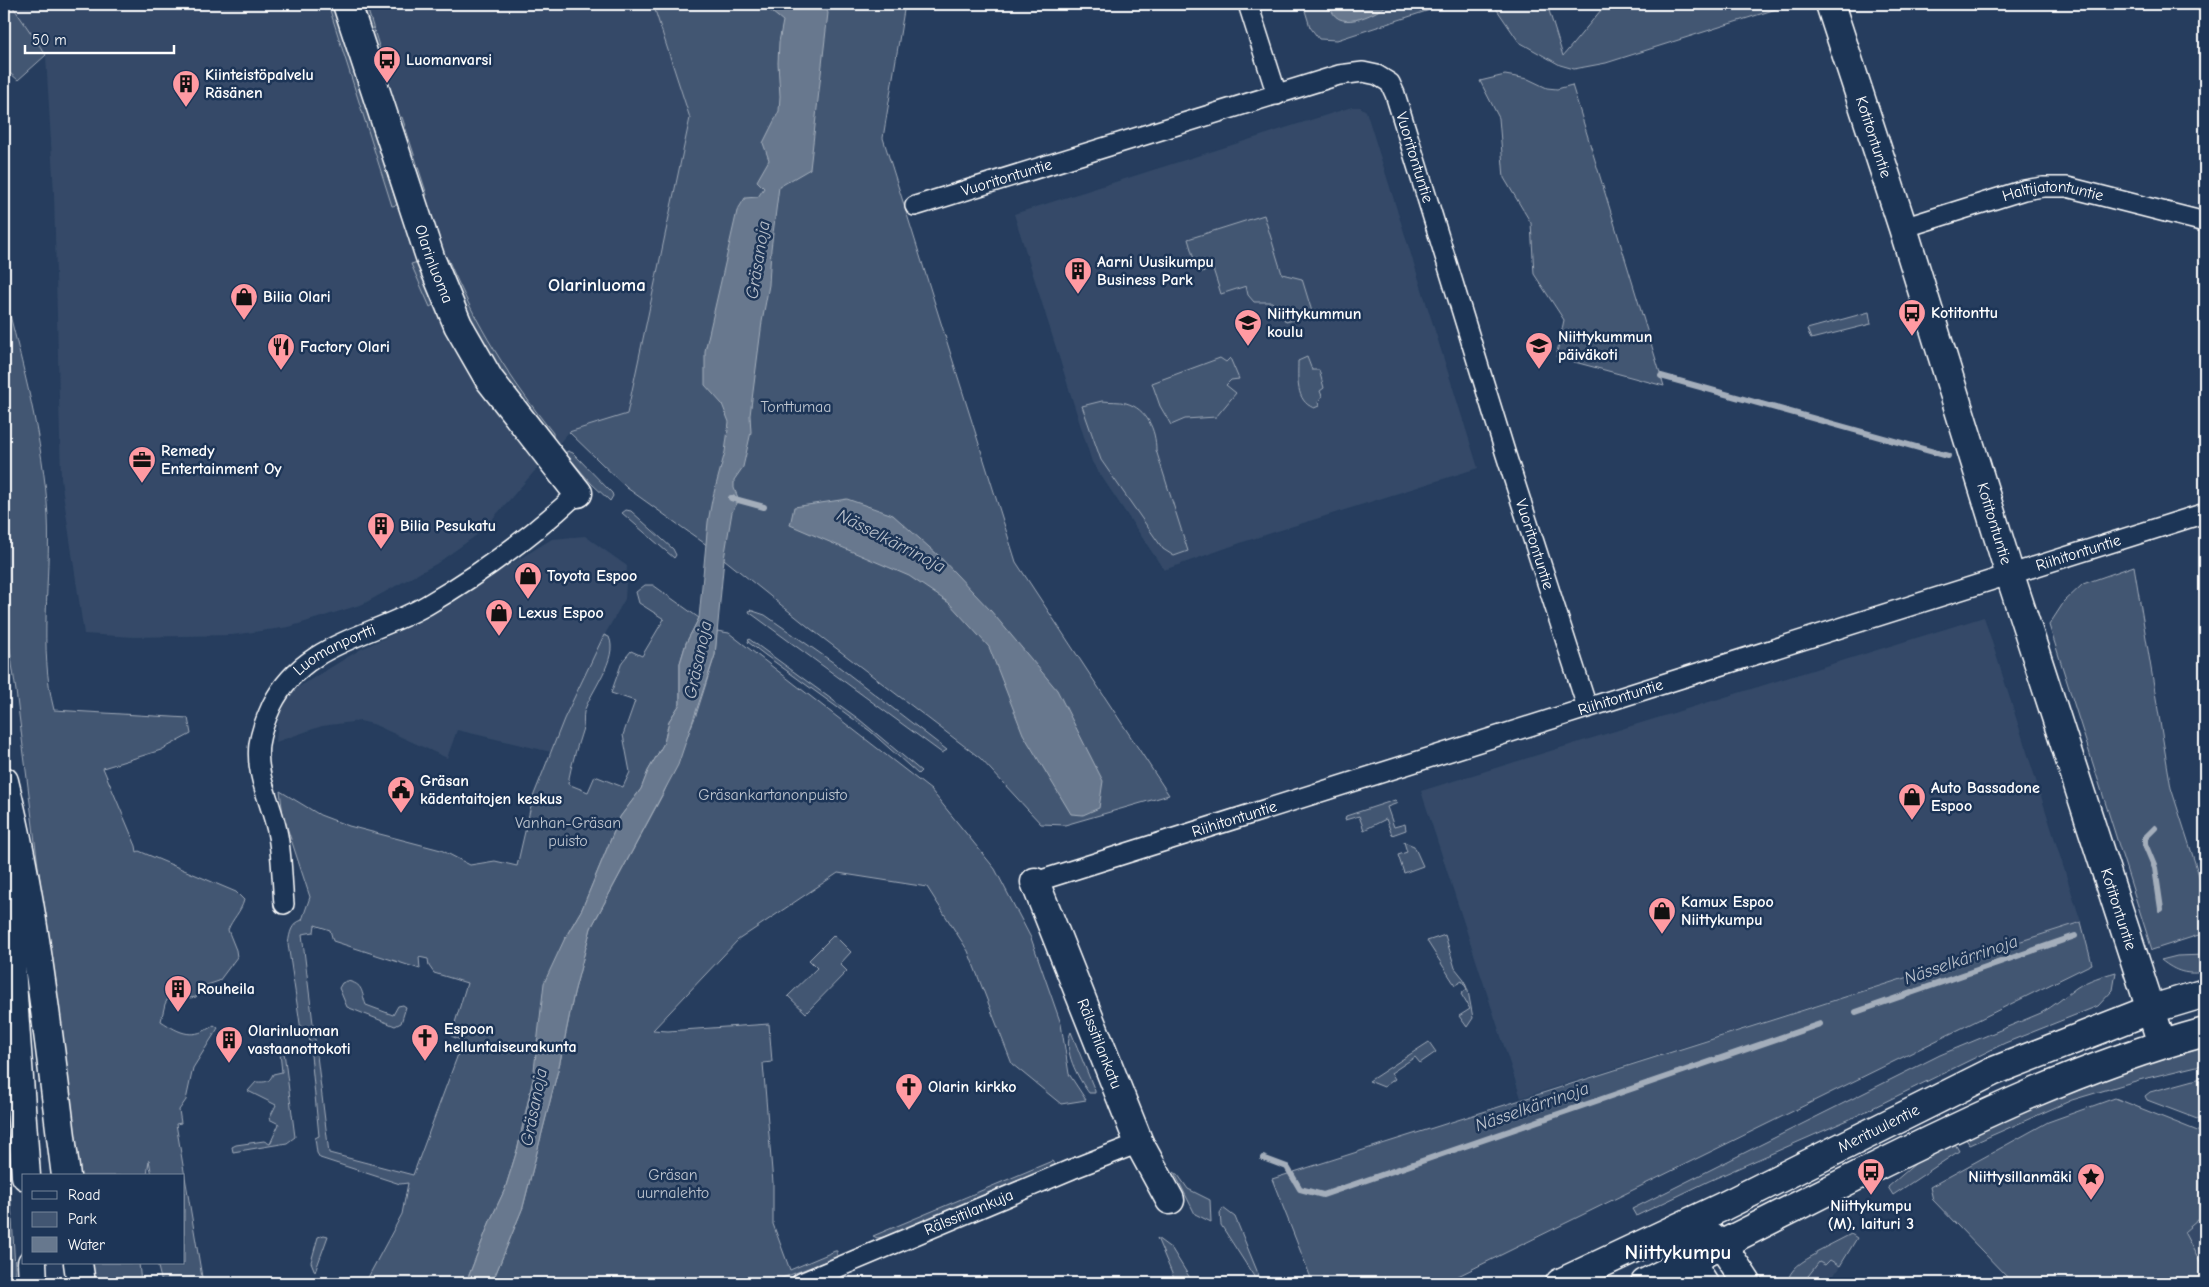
<svg xmlns="http://www.w3.org/2000/svg" width="2209" height="1287" font-family="'Comic Neue',sans-serif">
  <rect width="100%" height="100%" fill="#263d5e"/>
  <filter id="ink" filterUnits="userSpaceOnUse"><feTurbulence type="fractalNoise" baseFrequency=".02" numOctaves="2"/><feDisplacementMap in="SourceGraphic" scale="10" xChannelSelector="R" yChannelSelector="G"/><feConvolveMatrix kernelMatrix="1 2 1 2 8 2 1 2 1" color-interpolation-filters="sRGB"/></filter>
  <g filter="url(#ink)">
    <!-- built -->
    <path fill="#344a68" d="M11,4H653L690,118L627,414L569,432L481,532L436,564L363,604L289,627L232,635L134,637L84,634L61,479L54,194L46,56Z
      M1352,107H1360L1366,111L1478,468L1246,541L1164,570L1092,462L1014,214Z
      M585,536L627,566L625,599L600,643L551,752L457,730L447,758L373,724L360,721L322,726L276,742L279,710L284,699L292,691L361,649L404,629L552,539Z
      M1984,617L2081,922L1521,1098L1421,791Z
      M2205,1214V1272L2183,1232Z
      M1830,1260L1840,1266L1829,1283H1809L1805,1280L1819,1262Z"/>
    <!-- green -->
    <path fill="#425672" stroke="#a0aab8" fill-rule="evenodd" d="M4,4H11L46,55L18,80L4,68Z
      M328,4H335L397,205L392,206Z
      M359,4H366L383,59L377,61Z
      M653,4H905L883,138L1016,562L1169,795L1065,825L1041,824L980,758L811,629L704,543L627,488L569,432L627,414L690,118Z
      M1303,4H1444L1445,5L1337,40L1319,39L1310,27Z
      M1493,4H1547L1563,56L1606,4H1792L1606,63L1574,69L1560,65L1519,42Z
      M1505,75L1528,79L1547,88L1557,89L1572,85L1664,386L1556,357L1564,320L1534,274L1531,223L1504,178L1499,118L1480,81Z
      M402,117L427,195L420,197L395,119Z
      M1264,215L1282,274L1302,279L1313,315L1286,322L1272,302H1254L1248,295L1246,286L1221,294L1213,269L1198,273L1188,239Z
      M448,259C476,325 509,378 553,433V439L501,376L477,338L442,262Z
      M418,262L435,304L430,307L411,264Z
      M4,292C23,366 43,439 48,516C51,580 38,648 54,710L188,718L191,734L161,750L103,768L136,846L137,852L139,851L236,892L244,900C241,912 232,919 228,930L236,950L237,957L219,981L204,986L196,997L190,998L180,993L170,995L165,1004L161,1021C181,1034 193,1040 214,1025L218,1028L193,1068L186,1100L179,1110L181,1123L176,1124L203,1283H162L157,1263H184V1176H152L149,1160L147,1176H77L16,691L4,610Z
      M1869,312L1871,324L1811,339L1807,329Z
      M1307,357L1312,370H1319L1324,388L1320,391L1322,396L1318,402L1319,406L1314,408C1295,401 1298,378 1298,361Z
      M1220,358L1226,362L1230,358L1239,379L1231,380L1226,385L1236,393L1216,417L1185,419L1171,425L1160,406L1152,383Z
      M1102,401C1110,402 1119,401 1126,403C1147,409 1156,430 1156,450L1188,551L1174,556L1163,549L1101,460L1082,406Z
      M568,451L573,453L612,493L613,496L610,501L591,483L565,453Z
      M626,510L631,511L673,549L676,555L674,558L622,513Z
      M2134,566L2171,788L2205,894V933L2152,950L2049,625L2064,602L2083,584Z
      M645,585H653L699,618L686,643L680,663V704L669,721L664,743L648,771L641,789L620,817L582,909L565,938L518,1147L505,1189L490,1221L466,1283H365L402,1214L408,1183L400,1184L320,1158L317,1153L315,1138L319,1136L309,1035L301,1030L288,944C290,932 291,924 302,920L310,897L283,815L280,791L320,815L349,826L441,850L470,865L495,861L517,866L533,797L564,719L604,635L609,637C619,658 590,692 584,712C583,717 584,722 583,728C577,747 571,765 568,784L588,792L595,776L623,787L630,772L623,735L635,701L611,693L622,662L631,651L642,656L664,619L639,603L636,592ZM315,925L330,930L333,941L420,969L419,957L428,959L429,966L434,973L467,983L451,1036L463,1041L413,1175L329,1153L302,934L314,932Z
      M750,610L765,615L834,663L947,750L942,753L749,612Z
      M717,631L729,633L931,790L995,869L1031,938L1061,1024L1069,1074L1086,1100L1061,1104L1012,1064L968,951L927,887L838,873L738,940L653,1030L668,1031L769,1024L772,1062L763,1063L773,1183V1224L790,1270L835,1251H837V1257L769,1283H492L523,1207L560,1062L574,993L591,928L664,792L696,715L715,655Z
      M749,639L860,720L921,771L918,774L870,731L765,655L748,642Z
      M1395,800L1398,803L1387,807L1394,827L1405,824L1406,830L1392,835L1386,819L1364,830L1359,816L1345,820L1346,816Z
      M1404,842L1414,846L1423,866L1404,873L1398,855L1407,852Z
      M2081,922L2092,964L1444,1283H1313L1272,1179Z
      M834,935L851,952L840,964L847,971L806,1013L788,996L817,968L809,960Z
      M1445,935L1455,968L1463,978L1468,991L1473,1018L1467,1027L1459,1016L1470,1009L1461,994L1467,989L1462,981L1455,985L1427,941Z
      M2205,955V972C2187,975 2176,972 2161,960L2177,956Z
      M2116,972L2113,990L2098,1006L2005,1043L1848,1120L1709,1181L1636,1216L1632,1209L1940,1055L2041,1013C2054,1006 2064,997 2076,988C2088,980 2102,976 2116,972Z
      M347,981C364,984 361,992 366,1005L393,1015L398,1006L403,1005L406,1007L401,1023L395,1026L347,1007L339,988L342,983Z
      M1071,1032L1095,1091V1093H1089C1078,1078 1062,1050 1071,1032Z
      M1429,1042L1436,1052L1420,1063L1415,1057L1391,1073L1395,1079L1384,1087L1369,1081Z
      M2205,1044V1064L2139,1080L2072,1100L1970,1145L1965,1138L2078,1086Z
      M284,1052L295,1137L287,1143L233,1152L232,1147L236,1145L264,1141L270,1144L279,1124L269,1119L276,1105L248,1091L256,1082C266,1082 269,1083 273,1074L282,1072L280,1053Z
      M2205,1077V1122L2147,1100L2145,1096L2150,1092Z
      M4,1091L16,1283H7L4,1227Z
      M2115,1098L2205,1134V1214L2184,1232L2205,1272V1283H2011L2007,1277L1933,1200L1930,1187L2048,1122Z
      M1954,1142L1959,1151L1893,1195L1888,1187L1923,1157Z
      M1052,1161L1055,1165L884,1237L877,1238L873,1236Z
      M1174,1172L1178,1175L1188,1189L1210,1200L1211,1222L1195,1214Z
      M1223,1208L1235,1217L1262,1283L1255,1278L1221,1225L1220,1213Z
      M1851,1234L1857,1238L1840,1266L1830,1260L1825,1265L1819,1262L1805,1280L1809,1283H1787C1790,1268 1803,1261 1816,1254V1252Z
      M324,1235L328,1236L315,1272L311,1262L318,1237Z
      M1157,1238L1172,1249L1193,1283H1176Z
      M88,1263H139L141,1283H91Z"/>
    <!-- water -->
    <path fill="#67788e" stroke="#a4aebb" d="M762,4H824L828,13L810,169L779,187L771,249L769,285L762,322L750,415L751,432L743,467L734,480V488L739,500L732,512L724,559L715,655L678,765L591,928L574,993L560,1062L523,1207L492,1283H466L490,1221L505,1189L518,1147L533,1079L544,983L565,938L582,909L620,817L641,789L648,771L664,743L669,721L680,704V663L686,643L699,618L708,522L712,500L725,452L729,422L722,404L705,385V351L737,211L745,198L758,197L764,188L757,181L769,160L763,143L779,111L780,96L778,63L779,42L783,21Z
      M1330,4H1389C1374,15 1334,35 1330,4Z
      M847,499L893,515L938,555L991,611L1057,690L1103,781L1099,808L1083,815L1071,814L1023,734L989,647L949,603L909,576L790,525L794,507Z"/>
    <g fill="none" stroke-linecap="round" stroke-linejoin="round">
      <!-- stream -->
      <path stroke="#a4aebb" stroke-width="6" d="M1661,376L1948,456
        M731,498L764,507
        M2155,828L2145,838V844L2155,868L2161,909
        M1856,1012L2075,936
        M1263,1158L1287,1167L1300,1189L1323,1195L1820,1024"/>
      <defs>
        <g id="street">
          <path d="M1248,4L1277,95"/>
          <path id="s1" d="M915,206L1339,75L1363,72L1377,75L1390,83L1395,94L1506,455L1587,707"/>
          <path id="s2" d="M1903,228L2024,190L2043,187H2067L2205,222"/>
          <path id="s3" d="M1035,882L2205,513"/>
          <path id="s4" d="M284,904C282,882 282,858 278,836C273,805 255,778 259,744C261,731 266,718 272,705C303,642 372,637 427,605C480,574 533,535 578,493"/>
          <path id="s5" d="M801,1283L1072,1169L1139,1143"/>
        </g>
        <g id="secondary">
          <path id="s6" d="M347,4L431,260L458,325L489,379L578,493"/>
          <path id="s7" d="M1830,4L1903,228L2010,575L2162,1044"/>
          <path id="s8" d="M1035,882L1139,1143L1170,1200"/>
        </g>
        <g id="primary">
          <path d="M1707,1233L1722,1245L1747,1283"/>
          <path d="M1691,1243L1690,1261L1704,1283"/>
          <path id="s9" d="M1560,1283L1724,1206L1994,1071L2152,1009L2205,993"/>
          <path d="M1645,1283C1717,1247 1788,1211 1859,1175C1971,1119 2084,1065 2205,1032"/>
        </g>
        <path id="highway" d="M4,781C36,911 49,1044 66,1176
          M4,871L26,1176
          M32,1263L33,1283
          M78,1263L81,1283"/>
      </defs>
      <!-- street casing -->
      <use href="#street" stroke="#fff" stroke-width="22"/>
      <!-- secondary casing -->
      <use href="#secondary" stroke="#fff" stroke-width="31"/>
      <!-- primary casing -->
      <use href="#primary" stroke="#fff" stroke-width="31"/>
      <!-- highway casing -->
      <use href="#highway" stroke="#fff" stroke-width="31"/>
      <!-- street -->
      <use href="#street" stroke="#1d3557" stroke-width="19"/>
      <!-- secondary -->
      <use href="#secondary" stroke="#1d3557" stroke-width="28"/>
      <!-- primary -->
      <use href="#primary" stroke="#1d3557" stroke-width="28"/>
      <!-- highway -->
      <use href="#highway" stroke="#1d3557" stroke-width="28"/>
    </g>
  </g>
  <!-- icons -->
  <defs>
    <symbol id="bus-pin" viewBox="-11 -11 22 30"><path d="M0 17L-7.5 6A9.5 9.5 0 1 1 7.5 6Z" fill="#ff9aa2" stroke="#1d3557"/><path d="M-5-6H5V4H4V6H2V4H-2V6H-4V4H-5ZM-3.5-4V0h7V-4ZM-3.5 1.2v1.5H-2V1.2ZM2 1.2v1.5H3.5V1.2Z" fill="#111"/></symbol>
    <symbol id="building-pin" viewBox="-11 -11 22 30"><path d="M0 17L-7.5 6A9.5 9.5 0 1 1 7.5 6Z" fill="#ff9aa2" stroke="#1d3557"/><path d="M-4-6H4V6H1V3H-1V6H-4ZM-2.5-4.3h1.7v1.8h-1.7ZM.8-4.3h1.7v1.8H.8ZM-2.5-1h1.7V.8h-1.7ZM.8-1h1.7V.8H.8Z" fill="#111"/></symbol>
    <symbol id="shop-pin" viewBox="-11 -11 22 30"><path d="M0 17L-7.5 6A9.5 9.5 0 1 1 7.5 6Z" fill="#ff9aa2" stroke="#1d3557"/><path d="M-5-2.5h2.3a2.7 3.5 0 0 1 5.4 0H5L5.5 6h-11ZM-1.5-2.5h3a1.5 2.3 0 0 0-3 0Z" fill="#111"/></symbol>
    <symbol id="school-pin" viewBox="-11 -11 22 30"><path d="M0 17L-7.5 6A9.5 9.5 0 1 1 7.5 6Z" fill="#ff9aa2" stroke="#1d3557"/><path d="M0-5L7-2L0 1L-7-2ZM-4 1L0 2.5L4 1V4Q0 6-4 4Z" fill="#111"/></symbol>
    <symbol id="restaurant-pin" viewBox="-11 -11 22 30"><path d="M0 17L-7.5 6A9.5 9.5 0 1 1 7.5 6Z" fill="#ff9aa2" stroke="#1d3557"/><path d="M-5-6h1v4h1v-4h1v4h1v-4h1v5L-1.5 .5V6h-2V.5L-5-1ZM5-6V6H3V1.5H1.5Q1.5-4 5-6Z" fill="#111"/></symbol>
    <symbol id="office-pin" viewBox="-11 -11 22 30"><path d="M0 17L-7.5 6A9.5 9.5 0 1 1 7.5 6Z" fill="#ff9aa2" stroke="#1d3557"/><path d="M-6-3h4V-5.5h4V-3h4V5H-6ZM-1-4.5V-3h2v-1.5ZM-6 0V1H6V0Z" fill="#111"/></symbol>
    <symbol id="civic-pin" viewBox="-11 -11 22 30"><path d="M0 17L-7.5 6A9.5 9.5 0 1 1 7.5 6Z" fill="#ff9aa2" stroke="#1d3557"/><path d="M-.6-6.5H3V-4.5H.6V-3L4-1V1h2V6H-6V1h2V-1L-.6-3ZM-1.2 2.5V6h2.4V2.5Z" fill="#111"/></symbol>
    <symbol id="church-pin" viewBox="-11 -11 22 30"><path d="M0 17L-7.5 6A9.5 9.5 0 1 1 7.5 6Z" fill="#ff9aa2" stroke="#1d3557"/><path d="M-1.2-6h2.4v3.5h3.3v2.4h-3.3V6h-2.4V-.1h-3.3v-2.4h3.3Z" fill="#111"/></symbol>
    <symbol id="sight-pin" viewBox="-11 -11 22 30"><path d="M0 17L-7.5 6A9.5 9.5 0 1 1 7.5 6Z" fill="#ff9aa2" stroke="#1d3557"/><path d="M0-6L1.8-2.2L6-1.7L2.9 1.2L3.7 5.4L0 3.3L-3.7 5.4L-2.9 1.2L-6-1.7L-1.8-2.2Z" fill="#111"/></symbol>
  </defs>
  <g fill-rule="evenodd">
    <use href="#bus-pin" x="371" y="44" width="32" height="43"/>
    <use href="#building-pin" x="170" y="68" width="32" height="43"/>
    <use href="#building-pin" x="1062" y="255" width="32" height="43"/>
    <use href="#shop-pin" x="228" y="281" width="32" height="43"/>
    <use href="#bus-pin" x="1896" y="297" width="32" height="43"/>
    <use href="#school-pin" x="1232" y="307" width="32" height="43"/>
    <use href="#school-pin" x="1523" y="330" width="32" height="43"/>
    <use href="#restaurant-pin" x="265" y="331" width="32" height="43"/>
    <use href="#office-pin" x="126" y="444" width="32" height="43"/>
    <use href="#building-pin" x="365" y="510" width="32" height="43"/>
    <use href="#shop-pin" x="512" y="560" width="32" height="43"/>
    <use href="#shop-pin" x="483" y="597" width="32" height="43"/>
    <use href="#civic-pin" x="385" y="774" width="32" height="43"/>
    <use href="#shop-pin" x="1896" y="781" width="32" height="43"/>
    <use href="#shop-pin" x="1646" y="895" width="32" height="43"/>
    <use href="#building-pin" x="162" y="973" width="32" height="43"/>
    <use href="#church-pin" x="409" y="1022" width="32" height="43"/>
    <use href="#building-pin" x="213" y="1024" width="32" height="43"/>
    <use href="#church-pin" x="893" y="1071" width="32" height="43"/>
    <use href="#bus-pin" x="1855" y="1156" width="32" height="43"/>
    <use href="#sight-pin" x="2075" y="1161" width="32" height="43"/>
  </g>
  <g text-anchor="middle" dominant-baseline="central" stroke-width="5" stroke-linejoin="round" paint-order="stroke">
    <!-- poi labels -->
    <g font-size="16" font-weight="bold" fill="#fff" stroke="#1d3557" text-anchor="start">
      <text x="406" y="60">Luomanvarsi</text>
      <text x="205" y="75">Kiinteistöpalvelu<tspan x="205" dy="18">Räsänen</tspan></text>
      <text x="1097" y="262">Aarni Uusikumpu<tspan x="1097" dy="18">Business Park</tspan></text>
      <text x="263" y="297">Bilia Olari</text>
      <text x="1931" y="313">Kotitonttu</text>
      <text x="1267" y="314">Niittykummun<tspan x="1267" dy="18">koulu</tspan></text>
      <text x="1558" y="337">Niittykummun<tspan x="1558" dy="18">päiväkoti</tspan></text>
      <text x="300" y="347">Factory Olari</text>
      <text x="161" y="451">Remedy<tspan x="161" dy="18">Entertainment Oy</tspan></text>
      <text x="400" y="526">Bilia Pesukatu</text>
      <text x="547" y="576">Toyota Espoo</text>
      <text x="518" y="613">Lexus Espoo</text>
      <text x="420" y="781">Gräsan<tspan x="420" dy="18">kädentaitojen keskus</tspan></text>
      <text x="1931" y="788">Auto Bassadone<tspan x="1931" dy="18">Espoo</tspan></text>
      <text x="1681" y="902">Kamux Espoo<tspan x="1681" dy="18">Niittykumpu</tspan></text>
      <text x="197" y="989">Rouheila</text>
      <text x="444" y="1029">Espoon<tspan x="444" dy="18">helluntaiseurakunta</tspan></text>
      <text x="248" y="1031">Olarinluoman<tspan x="248" dy="18">vastaanottokoti</tspan></text>
      <text x="928" y="1087">Olarin kirkko</text>
      <text x="2072" y="1177" text-anchor="end">Niittysillanmäki</text>
      <text x="1871" y="1206" text-anchor="middle">Niittykumpu<tspan x="1871" dy="18">(M), laituri 3</tspan></text>
    </g>
    <!-- street labels -->
    <g font-size="16" fill="#fff" stroke="#1d3557">
      <text stroke="none"><textPath href="#s7" startOffset="140">Kotitontuntie</textPath></text>
      <text stroke="none"><textPath href="#s1" startOffset="576">Vuoritontuntie</textPath></text>
      <text stroke="none"><textPath href="#s1" startOffset="96">Vuoritontuntie</textPath></text>
      <text stroke="none"><textPath href="#s2" startOffset="156">Haltijatontuntie</textPath></text>
      <text stroke="none"><textPath href="#s6" startOffset="274">Olarinluoma</textPath></text>
      <text stroke="none"><textPath href="#s7" startOffset="545">Kotitontuntie</textPath></text>
      <text stroke="none"><textPath href="#s1" startOffset="981">Vuoritontuntie</textPath></text>
      <text stroke="none"><textPath href="#s3" startOffset="1094">Riihitontuntie</textPath></text>
      <text stroke="none"><textPath href="#s4" startOffset="290">Luomanportti</textPath></text>
      <text stroke="none"><textPath href="#s3" startOffset="614">Riihitontuntie</textPath></text>
      <text stroke="none"><textPath href="#s3" startOffset="209">Riihitontuntie</textPath></text>
      <text stroke="none"><textPath href="#s7" startOffset="950">Kotitontuntie</textPath></text>
      <text stroke="none"><textPath href="#s8" startOffset="174">Rälssitilankatu</textPath></text>
      <text stroke="none"><textPath href="#s9" startOffset="354">Merituulentie</textPath></text>
      <text stroke="none"><textPath href="#s5" startOffset="182">Rälssitilankuja</textPath></text>
    </g>
    <!-- park labels -->
    <g font-size="16" fill="#bdc4ce" stroke="#1d3557">
      <text x="796" y="407">Tonttumaa</text>
      <text x="773" y="795">Gräsankartanonpuisto</text>
      <text x="568" y="823">Vanhan-Gräsan<tspan x="568" dy="18">puisto</tspan></text>
      <text x="673" y="1175">Gräsan<tspan x="673" dy="18">uurnalehto</tspan></text>
    </g>
    <!-- water labels -->
    <g font-size="18" font-style="italic" fill="#bbc2cc" stroke="#1d3557">
      <text transform="translate(758 260) rotate(-81)">Gräsanoja</text>
      <text transform="translate(891 541) rotate(27)">Nässelkärrinoja</text>
      <text transform="translate(698 660) rotate(-78)">Gräsanoja</text>
      <text transform="translate(1961 960) rotate(-19)">Nässelkärrinoja</text>
      <text transform="translate(534 1107) rotate(-79)">Gräsanoja</text>
      <text transform="translate(1532 1107) rotate(-19)">Nässelkärrinoja</text>
    </g>
    <!-- quarter labels -->
    <g font-size="19" font-weight="bold" fill="#fff" stroke="#1d3557">
      <text x="597" y="285">Olarinluoma</text>
    </g>
    <!-- district labels -->
    <g font-size="21" font-weight="bold" fill="#fff" stroke="#1d3557">
      <text x="1678" y="1252">Niittykumpu</text>
    </g>
  </g>
  <!-- margin -->
  <rect width="2209" height="1287" fill="none" stroke="#1d3557" stroke-width="20"/>
  <rect x="10" y="10" width="2189" height="1267" fill="none" stroke="#fff" stroke-width="2" filter="url(#ink)"/>
  <!-- legend -->
  <rect x="22" y="1174" width="162" height="90" fill="#1d3557" stroke="#77869a"/>
  <rect x="32" y="1191" width="25" height="8" fill="#1d3557" stroke="#77869a"/>
  <text x="68" y="1200" font-size="15" fill="#ffffff">Road</text>
  <rect x="32" y="1212" width="25" height="15" fill="#425672" stroke="#77869a"/>
  <text x="68" y="1224" font-size="15" fill="#ffffff">Park</text>
  <rect x="32" y="1237" width="25" height="15" fill="#67788e" stroke="#77869a"/>
  <text x="68" y="1250" font-size="15" fill="#ffffff">Water</text>
  <!-- scale -->
  <path d="M25 45v8h149v-8" fill="none" stroke="#ffffff" stroke-width="2.5"/>
  <text x="32" y="45" font-size="15" fill="#ffffff" stroke="#1d3557" stroke-width="4" paint-order="stroke">50 m</text>
</svg>
